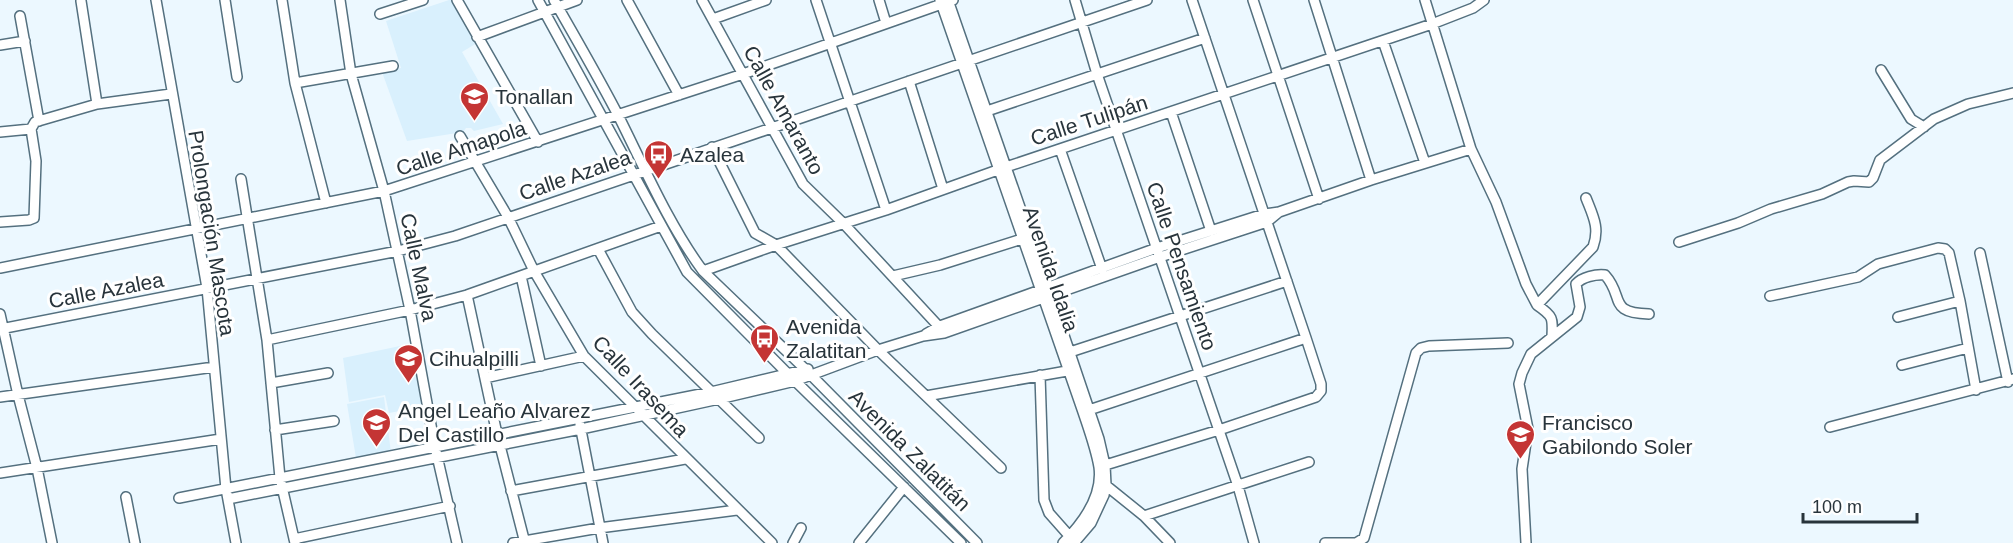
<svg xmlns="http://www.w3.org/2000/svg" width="2013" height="543" font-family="Arial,sans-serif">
  <rect width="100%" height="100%" fill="#ecf8ff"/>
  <!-- built -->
  <path fill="#d9f0fd" d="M449,0H454L477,43L462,52L503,124L474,131L471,128H466L463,132L407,141L382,72L401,68L386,21Z
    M400,346L401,350L411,348L422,407L389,413L385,395L349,402L343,358Z
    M384,397L391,453L356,458L347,404Z"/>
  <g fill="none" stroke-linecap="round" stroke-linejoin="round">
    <defs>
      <path id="minor" d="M156,0L207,288L226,489L236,543
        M225,0L237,77
        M282,0L295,83L326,203
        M340,0L351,74L384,191L410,310L435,447L457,543
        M457,0L538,142
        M538,0L687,272L788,374L961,543
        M554,0C576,39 599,78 619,117C645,169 669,225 703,271L805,369L977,543
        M627,0L679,95
        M702,0L803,184L844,224L943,331
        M816,0L886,210
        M879,0L886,23
        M940,0L1083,412C1089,430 1096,449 1099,467C1103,496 1082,524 1063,543
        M948,0L1048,288L1099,439L1105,465L1106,485L1104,495L1091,523L1074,543
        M1075,0L1097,74L1238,486L1254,543
        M1253,0L1319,199
        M1314,0L1371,180
        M1425,0L1471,149L1496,202L1526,284L1537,305L1593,247C1600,228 1593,216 1586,198
        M81,1L97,104
        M380,14L423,0
        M20,16L39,121
        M713,19L766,0
        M477,37L577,0
        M1383,41L1425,163
        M0,45L25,41
        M1881,70L1911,119L1924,127
        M909,81L943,189
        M295,83L393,66
        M987,111L1205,38
        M1171,112L1211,231
        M0,132L31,129L35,122L97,104L171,94
        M460,136L508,217L534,271L584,356L772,543
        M712,147L755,233L776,245L878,350L1001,468
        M1060,149L1102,269
        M241,179L267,340L280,478L295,543
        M0,222L29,220L34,218L36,161L31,129
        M1679,242L1738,223L1771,209L1822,194L1848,182L1854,181L1869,182L1873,178L1880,160L1934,119L1968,104L2013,93
        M598,249L632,312L652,334L759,438
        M1980,253L2008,382
        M0,268L384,191L743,74L953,0
        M703,271L776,245L886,210L1006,167L1432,24L1473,8L1484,0
        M521,276L541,366
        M893,276L940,265L1028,237
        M467,295L497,434L525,543
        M1770,296L1858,277L1878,264L1938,248L1945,249L1949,253L1960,301L1976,390
        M1537,305C1553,316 1553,318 1552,336
        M0,314L18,395L37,468L52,543
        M1898,317L1960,301
        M0,329L398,251L455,236L1147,0
        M926,334L940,326L1157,248L1264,214L1279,212L1371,180L1471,149
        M267,340L410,310L467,295L661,226
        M1064,354L1287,281
        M1902,365L1968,348
        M1040,375L1044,500L1049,513L1072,539
        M485,378L584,356
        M271,383L328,373
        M926,396L1067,371
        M0,397L214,367
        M1089,410L1306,338
        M580,425L603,543
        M1830,427L2013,379
        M275,430L334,421
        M1099,467L1219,430L1316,397L1321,391V384L1306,338L1192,0
        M0,473L221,439
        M1103,483L1144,516L1170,543
        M511,491L685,459
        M126,497L135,543
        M179,498L711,392L808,369
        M228,499L581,429L719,399L795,381L878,350L923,336L944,333L1160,257L1267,222L1279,212
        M1144,516L1309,462
        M294,539L450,506
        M513,543L599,528L737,510
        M793,543L801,528
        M859,543L904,487
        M1325,543H1356L1364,538L1416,353L1421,348L1429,346L1508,343
        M1526,543L1522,469L1528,429L1519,384L1522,373L1531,354L1577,317L1580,307L1576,284C1582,277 1596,274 1605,275C1625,297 1607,313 1649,314"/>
    </defs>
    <!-- minor casing -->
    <use href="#minor" stroke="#54707f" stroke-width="12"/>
    <!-- minor -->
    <use href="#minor" stroke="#fff" stroke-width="9"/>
  </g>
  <!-- icons -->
  <defs>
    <symbol id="school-pin" viewBox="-11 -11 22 30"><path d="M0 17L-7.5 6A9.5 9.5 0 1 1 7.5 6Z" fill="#c43534" stroke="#fff"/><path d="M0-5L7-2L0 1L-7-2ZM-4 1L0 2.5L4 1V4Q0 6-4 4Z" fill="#fff"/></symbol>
    <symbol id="bus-pin" viewBox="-11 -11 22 30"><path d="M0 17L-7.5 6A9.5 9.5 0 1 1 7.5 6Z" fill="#c43534" stroke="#fff"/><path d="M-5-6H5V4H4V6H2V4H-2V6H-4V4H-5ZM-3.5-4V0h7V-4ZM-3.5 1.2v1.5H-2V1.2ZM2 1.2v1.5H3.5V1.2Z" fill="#fff"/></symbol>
  </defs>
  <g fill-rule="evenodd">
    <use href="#school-pin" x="458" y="80" width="33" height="45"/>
    <use href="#bus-pin" x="642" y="138" width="33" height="45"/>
    <use href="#bus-pin" x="748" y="322" width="33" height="45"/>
    <use href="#school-pin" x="392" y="342" width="33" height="45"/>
    <use href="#school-pin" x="360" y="406" width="33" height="45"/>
    <use href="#school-pin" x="1504" y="418" width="33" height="45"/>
  </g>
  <g text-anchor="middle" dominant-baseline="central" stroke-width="6" stroke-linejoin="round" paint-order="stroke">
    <!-- poi labels -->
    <g font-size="21" fill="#28343b" stroke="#fff" text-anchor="start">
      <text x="495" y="96">Tonallan</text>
      <text x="680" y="154">Azalea</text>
      <text x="786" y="326">Avenida<tspan x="786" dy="24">Zalatitan</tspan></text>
      <text x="429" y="358">Cihualpilli</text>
      <text x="398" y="410">Angel Leaño Alvarez<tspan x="398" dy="24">Del Castillo</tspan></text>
      <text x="1542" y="422">Francisco<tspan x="1542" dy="24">Gabilondo Soler</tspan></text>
    </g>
    <!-- street labels -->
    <g font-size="21" fill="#28343b" stroke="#fff">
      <text transform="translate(784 110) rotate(61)">Calle Amaranto</text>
      <text transform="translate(1089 120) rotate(-18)">Calle Tulipán</text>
      <text transform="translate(461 148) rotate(-18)">Calle Amapola</text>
      <text transform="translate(575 175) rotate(-19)">Calle Azalea</text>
      <text transform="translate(212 233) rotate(81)">Prolongación Mascota</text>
      <text transform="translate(1182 266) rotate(71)">Calle Pensamiento</text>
      <text transform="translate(419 267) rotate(78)">Calle Malva</text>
      <text transform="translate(1051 269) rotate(71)">Avenida Idalia</text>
      <text transform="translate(106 290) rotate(-11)">Calle Azalea</text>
      <text transform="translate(641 386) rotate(47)">Calle Irasema</text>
      <text transform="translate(910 450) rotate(45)">Avenida Zalatitán</text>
    </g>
  </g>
  <!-- scale -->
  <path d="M1803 513v9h114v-9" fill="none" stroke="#28343b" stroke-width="3"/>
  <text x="1812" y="513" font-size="18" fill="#28343b" stroke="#ffffff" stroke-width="4.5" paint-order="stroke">100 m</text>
</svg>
